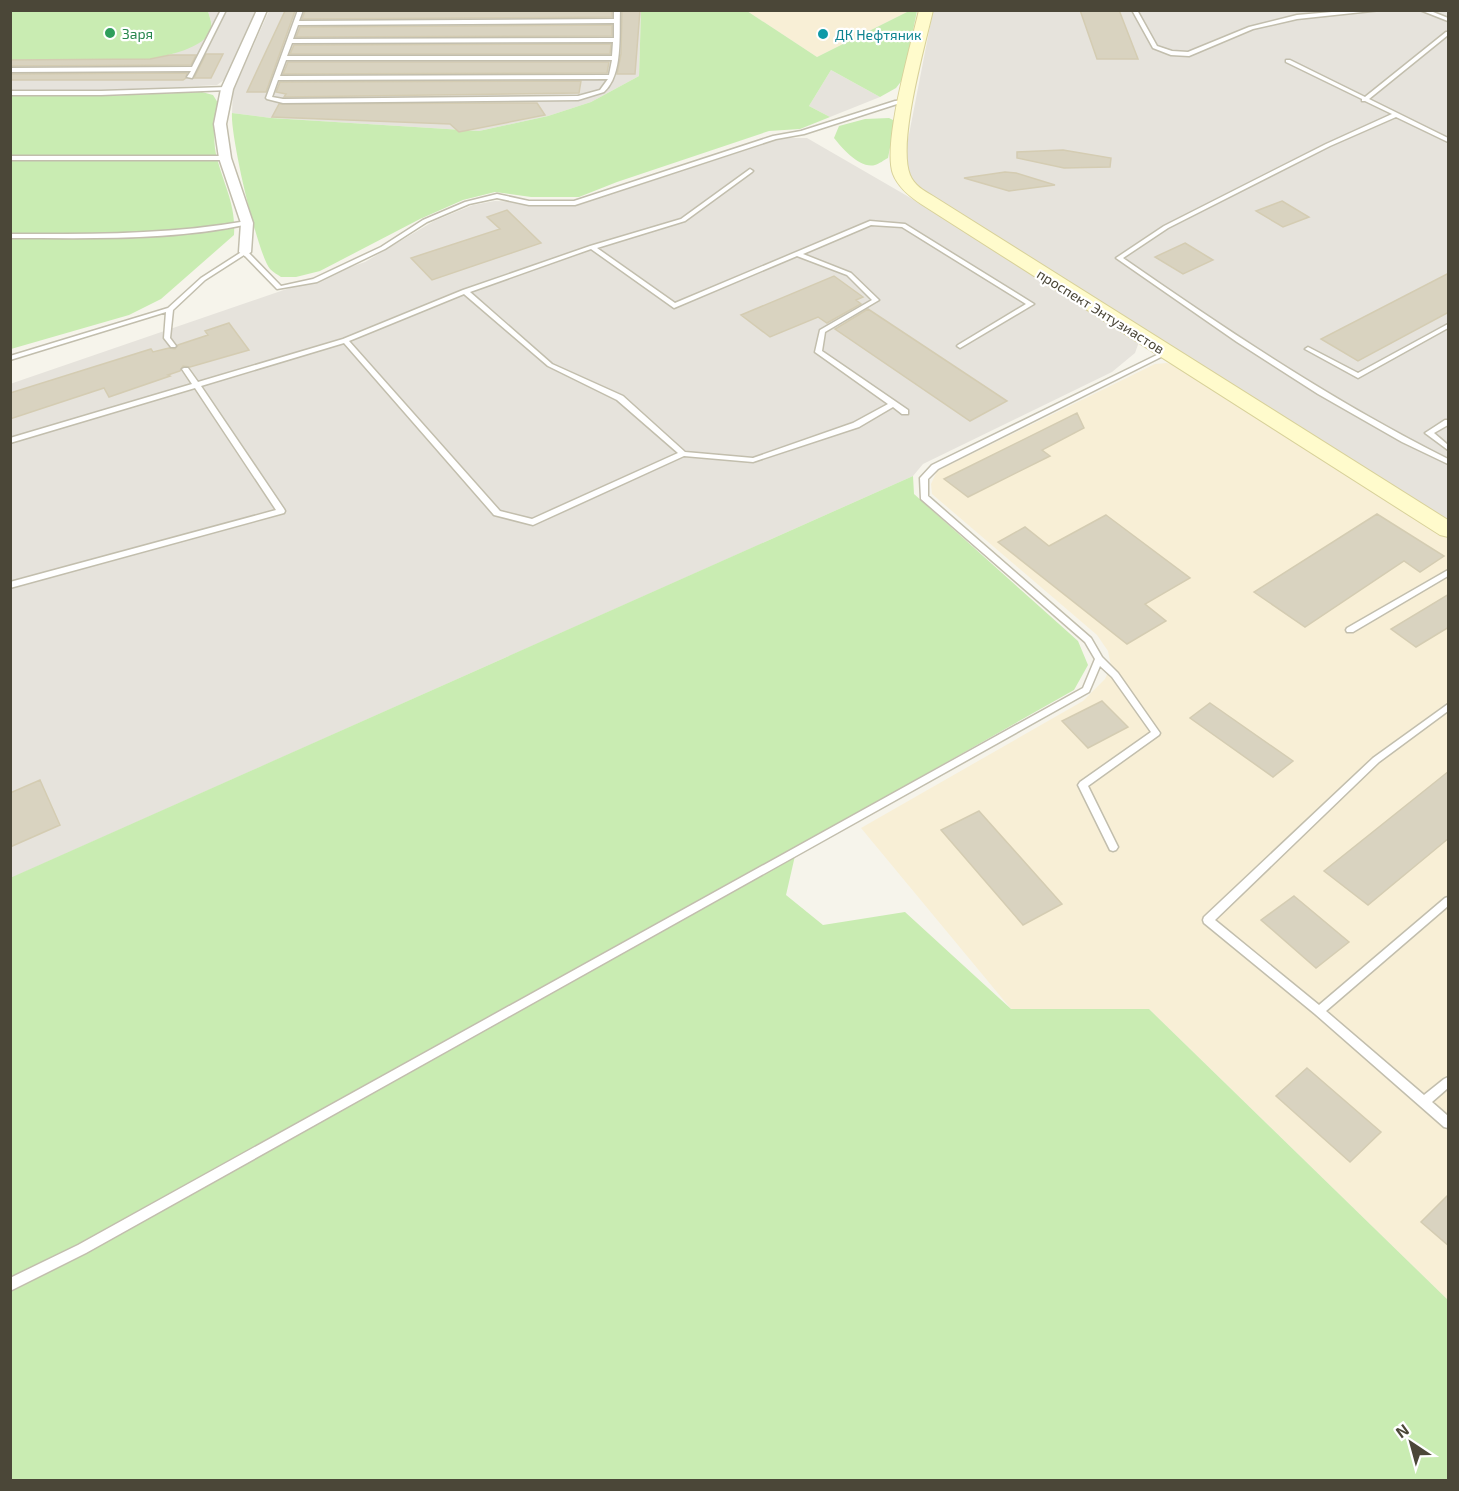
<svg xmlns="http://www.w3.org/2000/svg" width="1459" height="1491" font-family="'Exo 2',sans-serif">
  <rect width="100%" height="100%" fill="#f6f4eb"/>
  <!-- commercial -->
  <path fill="#f8efd6" d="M747,11H909L817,57Z
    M1166,363L1176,365L1448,539V1300L1149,1009H1011L861,828L1083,701L1105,679L1111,666L1108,651L1097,635L932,494L931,484L937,471L1155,364Z"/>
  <!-- industrial -->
  <path fill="#e6e3dc" d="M208,11H256L224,80L217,85L103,91L11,90L10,61L150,59L170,55L201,41L212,25Z
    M269,11H641L639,76L591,102L548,116L479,131L271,118L232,113L233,91Z
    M933,11H1448V525L938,202L914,184L906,172L904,160Z
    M831,70L880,97L830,117L809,106Z
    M783,138H807L909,197L1139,342L1135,353L1112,372L923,464L913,476L11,878L10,384L365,262L434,221L473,205L495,201L581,204Z"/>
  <!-- green -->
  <path fill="#c9ecb2" d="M10,11H208C209,16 213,24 211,30C205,48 166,56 150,59L11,60Z
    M641,11H747L817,57L909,11H917L903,79L896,88L880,97L831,70L809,106L830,117L800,129L769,131L617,182L579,197H531L495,192L463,200L420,219L320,271L296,277H281C278,275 273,272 270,269C257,253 230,135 232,113L271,118L479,131L548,116L591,102L639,76Z
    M202,92L213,95L218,103C215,121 212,140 217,158C224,186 236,204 234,235L161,299L129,315L11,349V95L104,96Z
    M889,118L895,121L888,158C884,160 879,164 875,165C860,169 842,148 834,138L839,126L865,119Z
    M913,476L914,494L1078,641L1088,665L1074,690L797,847L786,895L823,925L905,912L1011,1009H1149L1448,1300V1480H11L10,878Z"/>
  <!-- building -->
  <path fill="#d9d3c0" stroke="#d4ccb2" stroke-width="1.5" d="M315,10H612V17L302,19L305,11Z
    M622,10H640L635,74H617L621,54Z
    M1080,10H1119L1138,59H1097Z
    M285,11H295L266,92H247Z
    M612,25V36L296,37L300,27Z
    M611,44L610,54H290L294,45Z
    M206,54H223L211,78H194Z
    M170,55H196L191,65L10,66V60L150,59Z
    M288,62H609L607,73L283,74Z
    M187,73L186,78L183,80H10V74Z
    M581,81L579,93L284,97L286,94L276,92L280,82Z
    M537,103L545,115L459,132L450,124L272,117L279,104Z
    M1063,150L1111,158L1110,167L1064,168L1017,158V152Z
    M1005,172L1016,173L1055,185L1009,191L964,178Z
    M1282,201L1309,217L1283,227L1256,211Z
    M507,210L541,243L432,280L411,258L500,229L487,217Z
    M1185,243L1213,260L1183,274L1155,257Z
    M1449,273V312L1358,361L1321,339Z
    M834,276L863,297L856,300L861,304L827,323L818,317L770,337L741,315Z
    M868,309L1007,401L970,421L835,329Z
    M229,323L249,350L190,367L183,366L180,371L168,375L170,376L109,397L104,388L10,419V393L151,349L153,352L169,348L175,349L178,345L208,335L205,331Z
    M1077,413L1084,428L1042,450L1050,456L968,497L944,479Z
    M1377,514L1444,556L1420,572L1404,561L1305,627L1254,592Z
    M1106,515L1190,578L1145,604L1166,621L1127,644L998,542L1025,527L1049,546Z
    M1449,594V627L1416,647L1391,629Z
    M1102,701L1128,727L1088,748L1062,721Z
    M1210,703L1293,761L1273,777L1190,718Z
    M1449,771V838L1368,905L1324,871Z
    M40,780L60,825L10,847V793Z
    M979,811L1062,904L1023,925L941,830Z
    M1294,896L1349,942L1316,968L1261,920Z
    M1307,1068L1381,1132L1350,1162L1276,1096Z
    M1449,1194V1246L1421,1222Z"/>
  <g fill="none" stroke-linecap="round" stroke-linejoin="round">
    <defs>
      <path id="lane" d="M221,10H226L192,78L187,77L191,71L10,72V68L192,67Z
        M298,10H303L299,21L614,19V10H620C619,35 623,75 604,92L578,100L283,103L267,99L266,98ZM614,23V38L293,39L298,25ZM613,42L612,56H287L292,43ZM286,60H612L609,75L280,76ZM608,79L600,90L578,96L283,99L272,97L278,80Z
        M1132,10H1137L1157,46L1172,51L1188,52L1249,27L1297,15L1355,10H1381L1297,19L1253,29L1189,56L1171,55L1153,48Z
        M1420,10H1428L1448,18V21Z
        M1446,32H1448V35L1369,99L1448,138V142L1396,117L1330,146L1168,228L1123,258C1228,331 1334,402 1448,459V464L1402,442L1318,394L1237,342L1116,258L1164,226L1326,144L1392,114L1365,101H1362V99L1286,62V60H1290L1365,97Z
        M227,87L230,89L229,90L101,95H10V91H101Z
        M906,100L909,102L908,103L897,104L804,134L776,139L575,205H529L497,198L469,204L427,222L385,249L317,282L277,289L244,255L205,280L173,310L170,338L176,346L175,347H171L164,338L166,312L10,360V356L168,308L201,278L243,251H247L281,286L313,279L381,247L423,220L465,202L497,194L529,201H574L773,136L801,131L895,101Z
        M10,156H225L228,158L225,160H10Z
        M750,169L753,171L752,172L685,221L597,248L675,303L870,221L905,224L1034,304L960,348L957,346L958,345L1026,304L902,227L871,225L803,254L851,273L879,300L825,332L822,351L908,410V414H902L893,407L859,427L753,462L684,456L533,525L494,515L344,343L201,386L284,509L285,511L284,513L10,588V582L276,510L195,388L10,443V438L192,384L182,369L184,368H188L198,382L343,339L463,290L590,246L681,219ZM591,249L674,308L797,256L847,275L872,300L820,330L815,352L888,404L853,423L753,458L685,452L623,396L552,364L470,292ZM464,294L548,366L617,400L678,453L532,519L500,511L349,341Z
        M247,221L249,222V224C171,241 90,238 10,238V234C90,234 168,235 247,221Z
        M1448,324V328L1358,378L1305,349L1308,347L1310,348L1358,373Z
        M1167,350L1170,352L1169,353L938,469L928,479V496L1091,638L1102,657L1118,673L1160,733L1159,735L1088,786L1118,847L1116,850L1113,851L1110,850L1078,785L1080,782L1151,732L1112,677L1100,666L1089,692L86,1253L10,1291V1278L78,1245L1083,688L1095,659L1085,642L921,499L920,478L932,465Z
        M1445,420H1448V425L1434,433L1448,445V450L1425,433Z
        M1448,570V576L1353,632H1347L1346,630L1347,628Z
        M1448,704V711L1379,762L1215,920L1319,1005L1445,898L1448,897V906L1326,1011L1424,1095L1444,1079L1448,1077V1088L1432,1102L1448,1116V1128L1444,1127L1315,1014L1204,923L1203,920L1204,917L1373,758Z"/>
      <path id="street" d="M257,10H267L233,89L226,124L231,158L253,223L251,252L245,256L239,252L241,223L219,158L214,124L221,89Z"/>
      <path id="secondary" d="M919,10H933C925,46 897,143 910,175C914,185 924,191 933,196L1448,520V537L1440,535L921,204C909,196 898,187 893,174C882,144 911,45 919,10Z"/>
    </defs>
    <!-- lane casing -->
    <use href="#lane" stroke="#c2bead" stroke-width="3"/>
    <!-- street casing -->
    <use href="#street" stroke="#c2bead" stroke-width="3"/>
    <!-- secondary casing -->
    <use href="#secondary" stroke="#d8d199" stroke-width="2"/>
    <!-- lane -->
    <use href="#lane" fill="#fff" fill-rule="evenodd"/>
    <!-- street -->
    <use href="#street" fill="#fff" fill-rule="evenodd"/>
    <!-- secondary -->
    <use href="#secondary" fill="#fffbcc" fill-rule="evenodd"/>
  </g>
  <!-- markers -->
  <circle fill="#2e9e5b" stroke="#fff" stroke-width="2" cx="110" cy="33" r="6"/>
  <circle fill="#0f9aa8" stroke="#fff" stroke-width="2" cx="823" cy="34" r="6"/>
  <g text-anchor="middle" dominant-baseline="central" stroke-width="4.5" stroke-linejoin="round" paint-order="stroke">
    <!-- far-leisure labels -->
    <g font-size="14" fill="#27864d" stroke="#fff" text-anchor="start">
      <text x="122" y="33">Заря</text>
    </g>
    <!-- far-culture labels -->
    <g font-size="14" fill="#0d838f" stroke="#fff" text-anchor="start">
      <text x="835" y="34">ДК Нефтяник</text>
    </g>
    <!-- far-street labels -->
    <g font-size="14" fill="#4b4738" stroke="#fff">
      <text transform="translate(1101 311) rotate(32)">проспект Энтузиастов</text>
    </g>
  </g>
  <!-- border -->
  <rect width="1459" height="1491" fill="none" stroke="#4b4738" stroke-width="24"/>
  <!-- north arrow -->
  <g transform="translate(1411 1443) rotate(324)" stroke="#ffffff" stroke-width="4.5" paint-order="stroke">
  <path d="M0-4.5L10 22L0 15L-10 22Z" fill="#4b4738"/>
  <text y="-9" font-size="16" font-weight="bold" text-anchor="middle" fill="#4b4738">N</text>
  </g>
</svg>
